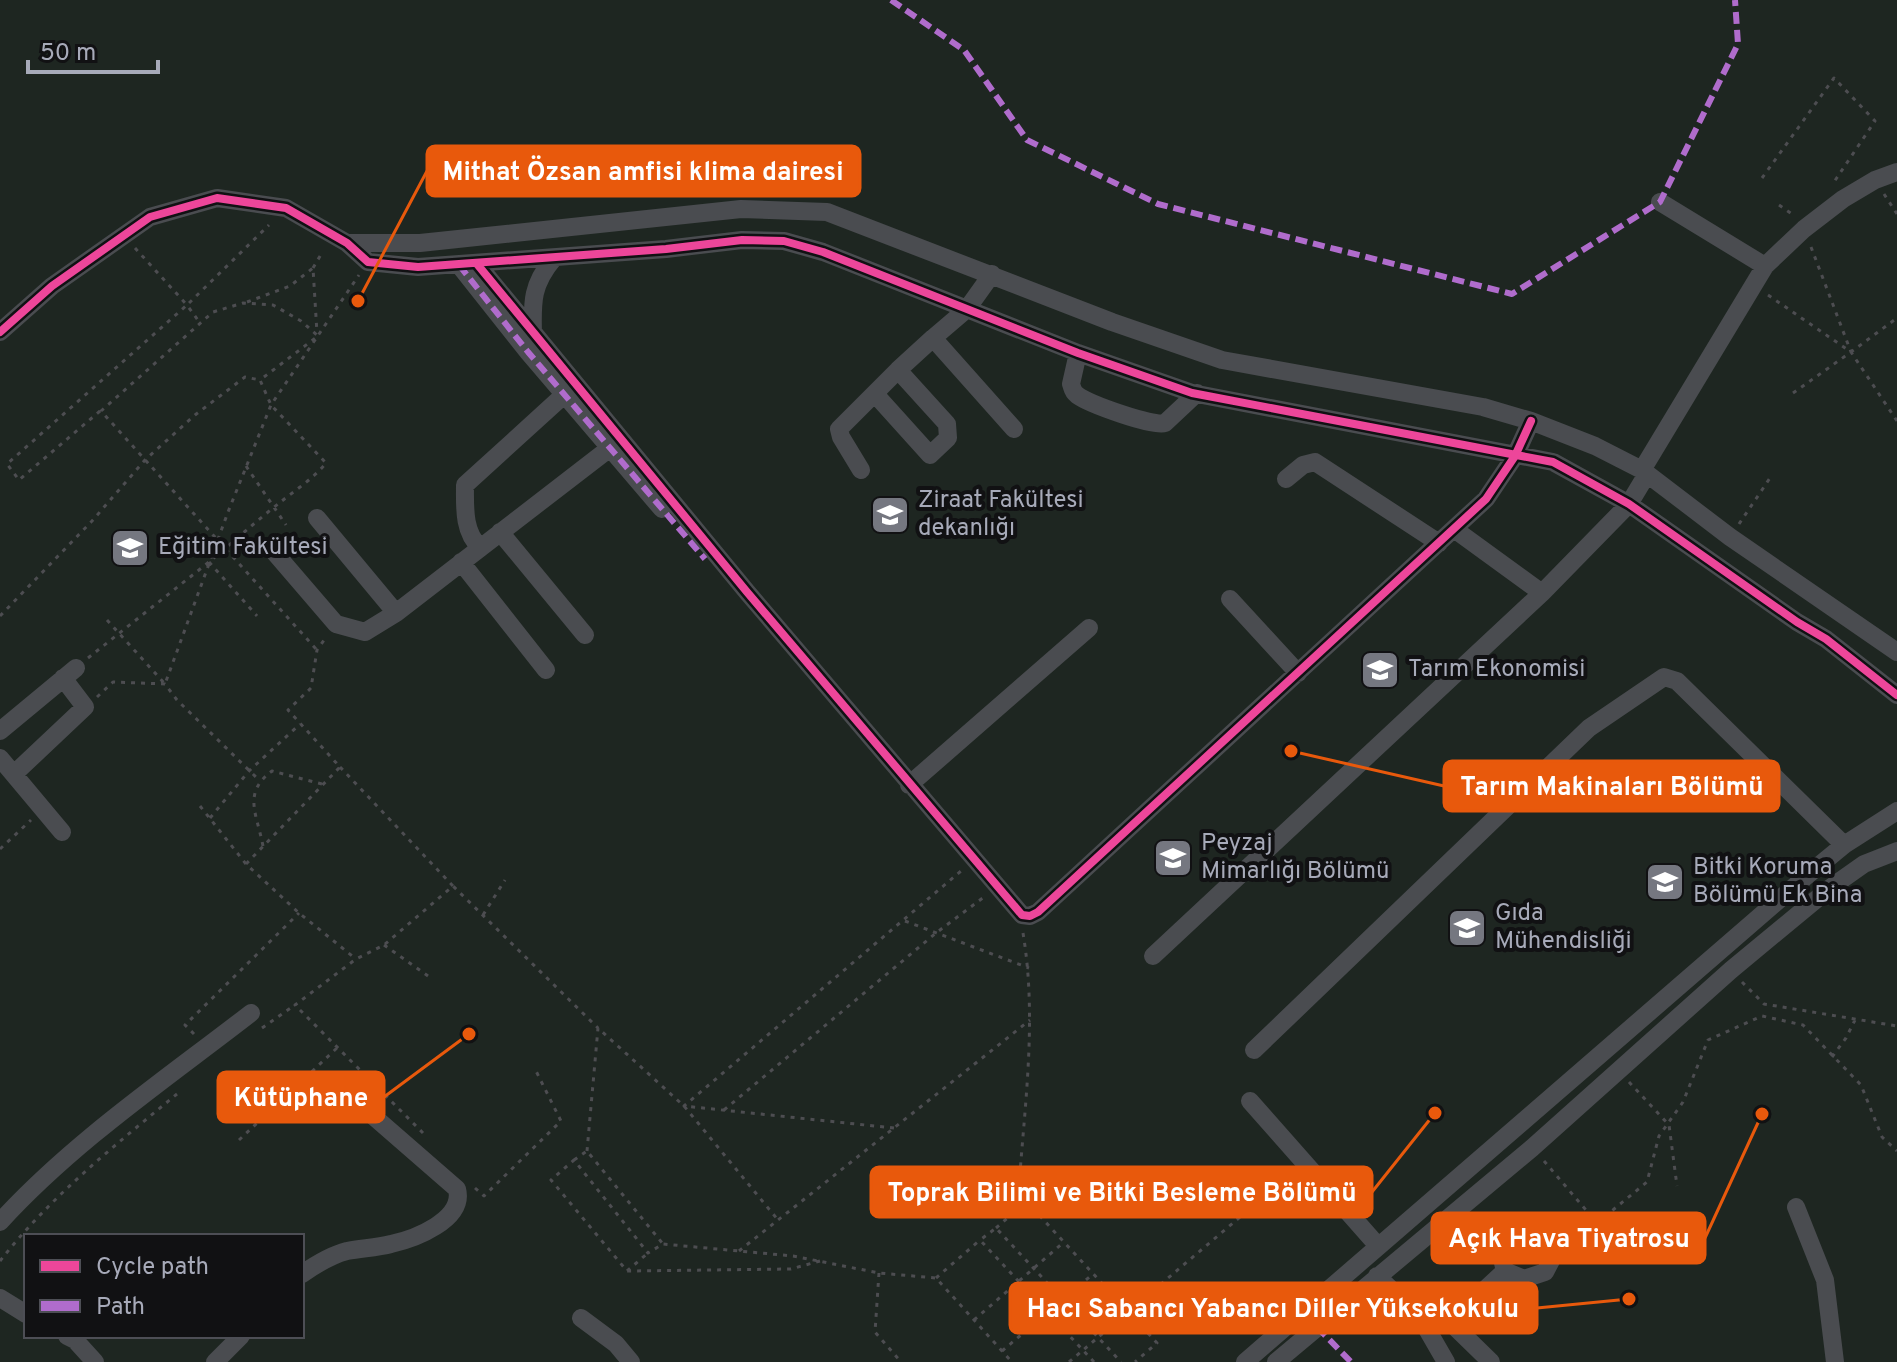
<svg xmlns="http://www.w3.org/2000/svg" width="1897" height="1362" font-family="Overpass,sans-serif">
  <rect width="100%" height="100%" fill="#171717"/>
  <!-- green -->
  <path fill="#1e2621" fill-rule="evenodd" d="M0,0H1897V1362H0ZM26,1236H302V1336H26Z"/>
  <g fill="none" stroke-linecap="round" stroke-linejoin="round">
    <!-- path -->
    <path stroke="#4d4d51" stroke-width="3" stroke-dasharray="4 6" stroke-linecap="butt" d="M1762,178L1834,78L1875,121L1834,182
      M1884,194L1897,214
      M1779,205L1792,214
      M1811,247L1851,352
      M135,248L187,305L269,225
      M313,268L323,251
      M1768,295L1851,352L1897,318
      M247,302L290,286L313,268L317,333
      M1793,393L1851,352L1897,421
      M100,411L19,480L7,464L187,305L200,323
      M246,466L286,525
      M1739,524L1772,475
      M209,562L257,616
      M0,616L92,521L145,460L195,415L245,377L260,380
      M107,620L165,684L228,512L271,405L359,275
      M88,658L209,562C232,543 254,523 278,504C294,491 313,479 326,463L271,405L260,380L318,336L301,321L273,305L243,303L213,312L101,411L317,650
      M97,697L113,682L165,684L177,700L259,780
      M340,767L453,886
      M200,806L246,864L299,913L356,959
      M210,818L249,771L300,724
      M263,846C257,814 242,793 272,771L322,784
      M0,849L31,820
      M246,864L340,767L288,710L311,688L317,650L327,636
      M483,915L505,880
      M905,921L1029,968
      M1023,933C1037,1017 1025,1102 1019,1186L1027,1202L1157,1343L1135,1362
      M384,945L428,976
      M1742,982L1764,1004L1897,1026
      M262,1028L295,1005
      M194,1034L185,1025L299,913
      M1832,1057L1846,1038L1855,1020
      M1629,1082L1669,1125L1677,1186
      M724,1110L936,933L984,897
      M894,1128L684,1106L961,871
      M423,1133L295,1005L356,959L384,945L453,886L598,1028
      M239,1140L338,1047
      M587,1151L598,1028L684,1106L778,1220
      M574,1160L587,1151L663,1244
      M1544,1161L1609,1237
      M475,1188L484,1196L561,1121L536,1071
      M1597,1223L1647,1182L1659,1136L1683,1102L1708,1040L1762,1016L1803,1025L1861,1085L1882,1137L1897,1151
      M996,1228L1026,1202
      M739,1251L1030,1020
      M0,1261C49,1198 115,1145 177,1094
      M820,1261L791,1269L627,1271L551,1180L574,1160L648,1253L663,1244L793,1256L879,1273L936,1278L1012,1362
      M627,1271L648,1253
      M879,1273L875,1332L901,1362
      M936,1278L980,1240
      M974,1320L1064,1242
      M1002,1351L1093,1274
      M1069,1362L1292,1173
      M1094,1362L980,1240L996,1228L1121,1362"/>
    <!-- minor -->
    <path stroke="#4a4c50" stroke-width="18" d="M1660,202L1765,266
      M347,243H420L741,209L827,212L1112,322L1222,360L1483,407L1531,421L1595,446L1642,470L1730,537L1897,652
      M477,264L747,592L1022,915L1030,916L1038,912L1486,499L1515,456L1531,421
      M459,265L528,352L662,509
      M992,274L967,309L933,338L1014,429
      M0,332L52,286L150,217L217,198L286,208L347,243L368,262L418,267L666,249L742,240L784,241L823,252L1078,353L1192,393L1553,462L1629,504L1797,622L1826,639L1897,695
      M533,334C532,301 532,284 554,258
      M1078,353L1071,384C1073,389 1072,391 1077,395C1089,404 1153,427 1165,423L1197,393
      M875,394L930,455L948,438L947,424L898,370L933,338
      M861,470L841,437L839,429L898,370
      M1642,470L1765,266L1804,229L1843,199L1875,180L1897,172
      M1286,479L1303,465L1315,462L1439,543
      M317,518L396,613
      M1454,529L1542,593L1629,504L1647,474
      M500,532L585,635
      M480,547C463,532 465,506 465,485L565,394
      M275,553L336,624L365,632L396,613L610,448
      M461,562L546,670
      M1230,599L1298,673
      M0,731L76,668
      M0,758L62,832
      M14,774L85,707L63,678
      M909,785L1089,628
      M1153,956L1542,593
      M1254,1050L1589,728L1664,677L1677,681L1844,845
      M1250,1101L1378,1246
      M1796,1207L1825,1280L1835,1362
      M0,1222C73,1142 166,1079 251,1013
      M302,1274C315,1265 331,1255 347,1251C361,1248 376,1248 391,1244C414,1239 465,1220 457,1189L349,1095
      M1377,1276L1420,1317L1446,1362
      M0,1298L26,1314
      M581,1318L616,1344L631,1362
      M1438,1320L1450,1322L1491,1362
      M1450,1322L1505,1271C1497,1240 1498,1233 1529,1223L1548,1233L1555,1253L1545,1272L1524,1279L1505,1271
      M67,1336L75,1340L95,1362
      M215,1362L241,1336
      M1245,1362L1810,873L1844,845L1897,811
      M1276,1362L1532,1148L1731,970L1830,888L1864,864L1897,851"/>
    <!-- quiet -->
    <path stroke="#b06ccc" stroke-width="6" stroke-dasharray="12 6" stroke-linecap="butt" d="M891,0L964,50L1027,140L1158,204L1512,294L1660,202L1738,44L1735,0
      M459,265L528,352L705,559
      M1317,1327L1351,1362"/>
    <defs>
      <path id="cycleway" d="M477,264L747,592L1022,915L1030,916L1038,912L1486,499L1515,456L1531,421
        M0,332L52,286L150,217L217,198L286,208L347,243L368,262L418,267L666,249L742,240L784,241L823,252L1078,353L1192,393L1553,462L1629,504L1797,622L1826,639L1897,695"/>
    </defs>
    <!-- cycleway casing -->
    <use href="#cycleway" stroke="#111113" stroke-width="13"/>
    <!-- cycleway -->
    <use href="#cycleway" stroke="#ed469a" stroke-width="8"/>
  </g>
  <!-- icons -->
  <defs>
    <symbol id="university-square" viewBox="-11 -11 22 22"><rect x="-9" y="-9" width="18" height="18" rx="4" fill="#757780" stroke="#111113"/><path d="M0-5L7-2L0 1L-7-2ZM-4 1L0 2.5L4 1V4Q0 6-4 4Z" fill="#fff"/></symbol>
  </defs>
  <g fill-rule="evenodd">
    <use href="#university-square" x="868" y="493" width="44" height="44"/>
    <use href="#university-square" x="108" y="526" width="44" height="44"/>
    <use href="#university-square" x="1358" y="648" width="44" height="44"/>
    <use href="#university-square" x="1151" y="836" width="44" height="44"/>
    <use href="#university-square" x="1643" y="860" width="44" height="44"/>
    <use href="#university-square" x="1445" y="906" width="44" height="44"/>
  </g>
  <g text-anchor="middle" dominant-baseline="central" stroke-width="8" stroke-linejoin="round" paint-order="stroke">
    <!-- poi labels -->
    <g font-size="24" fill="#a7aab9" stroke="#111113" text-anchor="start">
      <text x="918" y="501">Ziraat Fakültesi<tspan x="918" dy="28">dekanlığı</tspan></text>
      <text x="158" y="548">Eğitim Fakültesi</text>
      <text x="1408" y="670">Tarım Ekonomisi</text>
      <text x="1201" y="844">Peyzaj<tspan x="1201" dy="28">Mimarlığı Bölümü</tspan></text>
      <text x="1693" y="868">Bitki Koruma<tspan x="1693" dy="28">Bölümü Ek Bina</tspan></text>
      <text x="1495" y="914">Gıda<tspan x="1495" dy="28">Mühendisliği</tspan></text>
    </g>
  </g>
  <!-- callouts -->
  <path fill="none" stroke="#e8590c" stroke-width="3" d="M358 301L427 171M1291 751L1444 786M469 1034L384 1097M1435 1113L1372 1192M1762 1114L1705 1238M1629 1299L1537 1308"/>
  <g fill="#e8590c" stroke="#111113" stroke-width="3">
    <circle cx="358" cy="301" r="8"/>
    <circle cx="1291" cy="751" r="8"/>
    <circle cx="469" cy="1034" r="8"/>
    <circle cx="1435" cy="1113" r="8"/>
    <circle cx="1762" cy="1114" r="8"/>
    <circle cx="1629" cy="1299" r="8"/>
  </g>
  <g fill="#e8590c" stroke="#e8590c" stroke-width="3">
    <rect x="427" y="146" width="433" height="50" rx="8"/>
    <rect x="1444" y="761" width="335" height="50" rx="8"/>
    <rect x="218" y="1072" width="166" height="50" rx="8"/>
    <rect x="871" y="1167" width="501" height="50" rx="8"/>
    <rect x="1432" y="1213" width="273" height="50" rx="8"/>
    <rect x="1010" y="1283" width="527" height="50" rx="8"/>
  </g>
  <g font-size="26" text-anchor="middle" font-weight="bold" fill="#fff">
    <text x="643" y="180">Mithat Özsan amfisi klima dairesi</text>
    <text x="1612" y="795">Tarım Makinaları Bölümü</text>
    <text x="301" y="1106">Kütüphane</text>
    <text x="1122" y="1201">Toprak Bilimi ve Bitki Besleme Bölümü</text>
    <text x="1569" y="1247">Açık Hava Tiyatrosu</text>
    <text x="1273" y="1317">Hacı Sabancı Yabancı Diller Yüksekokulu</text>
  </g>
  <!-- legend -->
  <rect x="24" y="1234" width="280" height="104" fill="#111113" stroke="#4d4e55" stroke-width="2"/>
  <rect x="40" y="1260" width="40" height="12" fill="#ed469a" stroke="#4d4e55" stroke-width="2"/>
  <text x="96" y="1274" font-size="24" fill="#a7aab9">Cycle path</text>
  <rect x="40" y="1300" width="40" height="12" fill="#b06ccc" stroke="#4d4e55" stroke-width="2"/>
  <text x="96" y="1314" font-size="24" fill="#a7aab9">Path</text>
  <!-- scale -->
  <path d="M28 60v12h130v-12" fill="none" stroke="#a7aab9" stroke-width="4"/>
  <text x="40" y="60" font-size="24" fill="#a7aab9" stroke="#111113" stroke-width="6" paint-order="stroke">50 m</text>
</svg>
